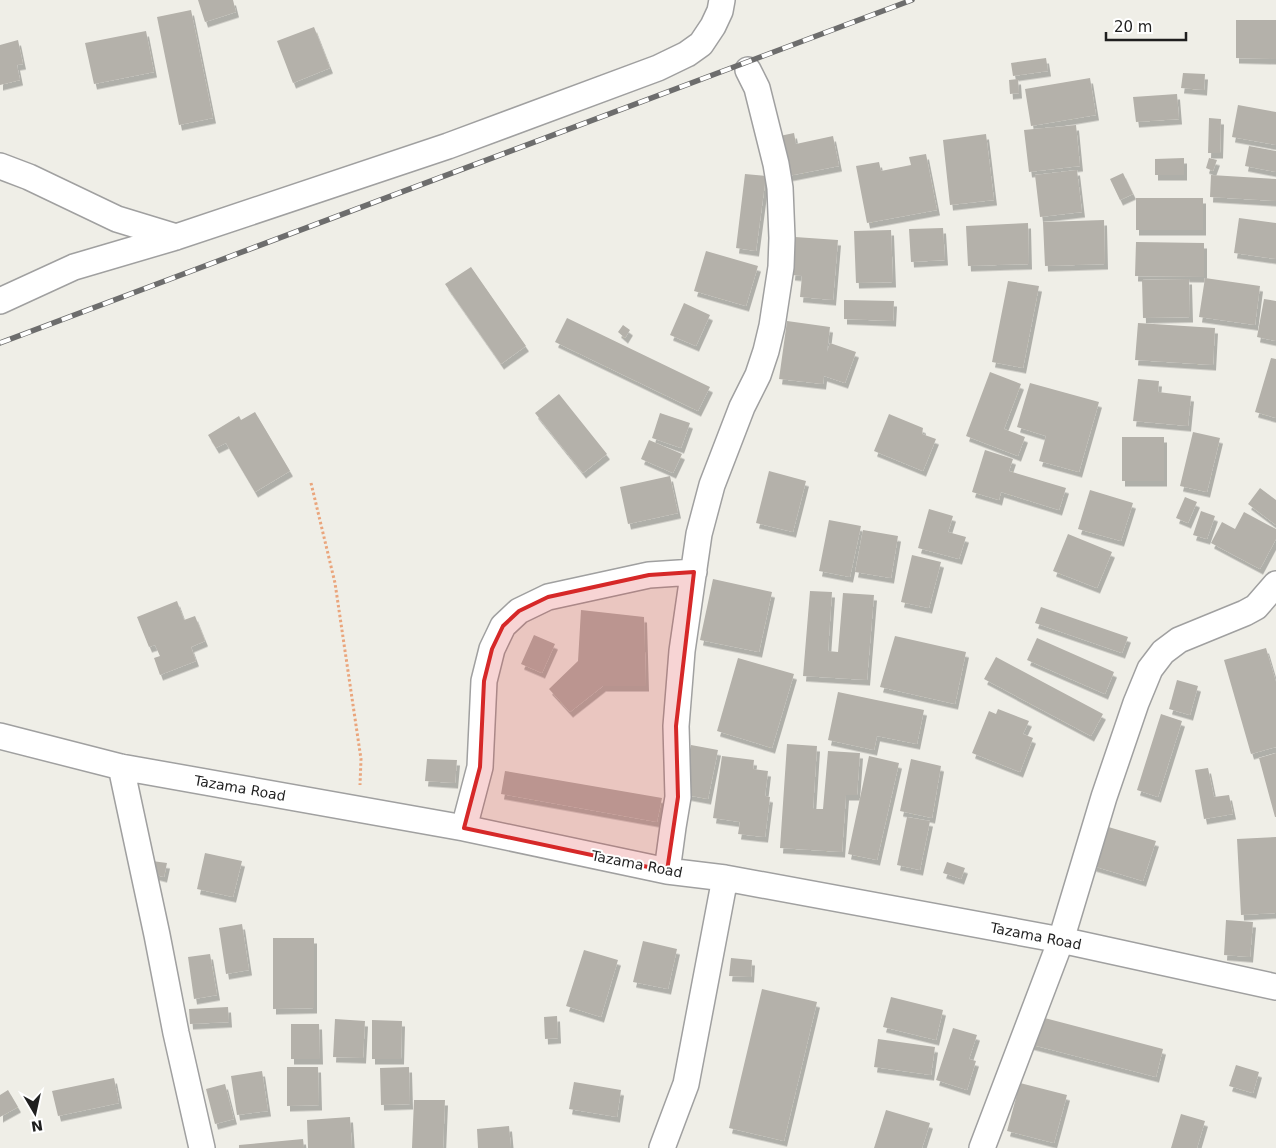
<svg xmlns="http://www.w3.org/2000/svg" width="1276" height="1148" font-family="'DejaVu Sans',sans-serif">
  <defs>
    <filter id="shadow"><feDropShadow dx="3" dy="5.5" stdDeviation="0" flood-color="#0004"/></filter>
  </defs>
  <rect width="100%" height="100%" fill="#efeee7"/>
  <!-- building -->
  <path fill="#b4b1aa" filter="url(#shadow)" d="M198,0H233L236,12L205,22Z
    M191,10L213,118L179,125L157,17Z
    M1236,20H1276V59L1236,58Z
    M314,27L330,68L293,83L277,41Z
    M146,31L154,72L94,84L85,43Z
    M18,40L23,64L17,65L20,80L0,85V45Z
    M1046,58L1048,71L1013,76L1011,63Z
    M1183,73L1205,74L1204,90L1181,88Z
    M1090,78L1096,115L1031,126L1025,89Z
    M1018,79L1019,93L1010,94L1009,80Z
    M1177,94L1179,119L1136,122L1133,97Z
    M1238,105L1276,112V145L1232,137Z
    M1209,118L1221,119L1220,153H1208Z
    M1076,125L1080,166L1029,172L1024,130Z
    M794,133L796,144L833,136L839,166L783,177L775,137Z
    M986,134L994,200L950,205L943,140Z
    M1249,146L1276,151V172L1245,166Z
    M926,154L937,210L867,223L856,166L879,162L881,171L911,165L909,157Z
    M1184,158V175H1155V159Z
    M1209,158L1217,160L1213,171L1206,168Z
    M1077,170L1082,212L1040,217L1035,175Z
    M1123,173L1133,194L1120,200L1110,179Z
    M745,174L766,176L756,251L736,248Z
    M1211,175L1276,179V201L1210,197Z
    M1136,198H1203V230H1136Z
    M1239,218L1276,223V259L1234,253Z
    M1104,220L1105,264L1045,266L1043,222Z
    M1028,223L1029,264L968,266L966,226Z
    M943,228L945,260L911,262L909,229Z
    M891,230L893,282L856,283L854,231Z
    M795,237L838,240L833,300L800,297L802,276L792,275Z
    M1136,242L1204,243V277L1135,276Z
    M706,251L758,266L746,306L694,291Z
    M471,267L526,346L501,364L445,284Z
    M1205,278L1260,286L1255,325L1199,317Z
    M1189,279L1190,317L1143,318L1142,280Z
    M1008,281L1039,286L1023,368L992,362Z
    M1264,299L1276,301V341L1257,337Z
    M844,300L894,301L893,321L844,319Z
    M684,303L710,315L696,346L670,335Z
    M567,318L710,387L698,411L555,342Z
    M787,321L830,327L827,352L830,343L856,352L845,383L824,376L823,384L779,379Z
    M1138,323L1215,328L1213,365L1135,360Z
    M623,325L630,330L625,338L618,332Z
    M1271,358L1276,359V418L1255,412Z
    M990,372L1021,384L1004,429L1025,437L1018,456L966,436Z
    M1138,379L1159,381L1158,392L1191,396L1188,426L1133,421Z
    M1030,383L1099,402L1079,472L1039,461L1046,436L1017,427Z
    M559,394L607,454L583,473L535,413Z
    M255,412L290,471L255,492L226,443L216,448L208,435L239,416L241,420Z
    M660,413L690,423L681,448L652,438Z
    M889,414L923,428L922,434L936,439L923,471L874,451Z
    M1193,432L1220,438L1207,492L1180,486Z
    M1122,437H1164V481H1122Z
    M649,440L682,454L673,473L641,459Z
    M985,450L1013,459L1009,471L1066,488L1059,510L1001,492L999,500L972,492Z
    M769,471L806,481L793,532L756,523Z
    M670,476L678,513L628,524L620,487Z
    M1260,488L1276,500V525L1248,504Z
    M1090,490L1133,503L1121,541L1078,529Z
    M1185,497L1197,502L1188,523L1176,518Z
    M929,509L953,516L948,532L966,537L959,559L918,548Z
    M1201,511L1215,516L1207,539L1193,535Z
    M1244,512L1276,529V539L1260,569L1211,543L1222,522L1235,529Z
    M829,520L861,526L850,577L819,571Z
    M863,530L898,536L891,578L855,572Z
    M1068,534L1112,552L1097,588L1053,571Z
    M912,555L941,562L929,608L901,602Z
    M713,579L772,592L759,652L700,640Z
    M810,591L832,592L828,651L838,652L843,593L874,595L867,680L803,676Z
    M177,601L184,620L195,616L205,641L191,647L196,661L160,675L154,658L160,656L155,645L149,647L137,617Z
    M1041,607L1128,637L1122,653L1035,623Z
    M581,610L644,617L646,686H603L570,712L549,689L578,661Z
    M534,635L555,644L542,673L521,664Z
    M895,636L966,652L955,704L880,687Z
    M1037,638L1114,672L1105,694L1027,660Z
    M1266,648L1276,682V747L1251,754L1224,660Z
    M996,657L1103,714L1091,736L984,679Z
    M738,658L794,674L772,748L717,731Z
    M1177,680L1198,686L1190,715L1169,709Z
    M838,692L924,710L917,744L877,736L874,750L828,740Z
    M998,709L1029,721L1023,734L1033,738L1020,772L972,753L989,711L996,714Z
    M1161,714L1182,721L1158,797L1137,790Z
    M787,744L817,746L813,809H823L828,751L860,753L857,795H846L842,852L780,848Z
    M691,745L718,750L708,799L681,794Z
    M1276,753V817H1275L1259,758Z
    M722,756L754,760L753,769L768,771L765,796L770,797L765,837L738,834L740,822L713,818Z
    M869,756L899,763L877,860L848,854Z
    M427,759L457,760L455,783L425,781Z
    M911,759L941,766L932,818L900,811Z
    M1208,768L1214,797L1229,795L1233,814L1204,819L1195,770Z
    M505,771L662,798L657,822L501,794Z
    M907,817L930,821L920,870L897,865Z
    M1105,826L1156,841L1143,881L1093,866Z
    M1276,837V913L1241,915L1237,839Z
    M205,853L242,861L233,897L197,889Z
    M152,861L167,863L164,877L149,873Z
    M947,862L965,868L961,879L943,873Z
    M1226,920L1253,922L1250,957L1224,955Z
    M242,924L249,970L226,974L219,928Z
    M273,938H314V1008L273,1009Z
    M643,941L677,949L668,989L633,982Z
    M584,950L618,960L601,1017L566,1006Z
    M210,954L217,995L194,999L188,957Z
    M731,958L752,960L751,977L729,976Z
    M762,989L817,1002L784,1141L729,1128Z
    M891,997L943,1010L936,1040L883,1027Z
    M228,1007L229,1022L190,1024L189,1009Z
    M557,1016L558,1038L545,1039L544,1017Z
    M1037,1016L1163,1049L1156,1077L1029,1044Z
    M335,1019L365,1021L363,1058L333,1057Z
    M372,1020L402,1021L401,1059H372Z
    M291,1024H319L320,1059H291Z
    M953,1028L977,1035L969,1059L976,1061L967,1090L936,1080Z
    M878,1039L935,1047L931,1075L874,1067Z
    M1236,1065L1259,1072L1253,1093L1229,1086Z
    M287,1067H318L319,1105L287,1106Z
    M409,1067L410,1104L381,1105L380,1068Z
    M262,1071L268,1111L237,1115L231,1076Z
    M114,1078L119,1103L58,1116L52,1091Z
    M574,1082L621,1090L617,1117L569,1109Z
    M1020,1083L1067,1095L1054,1143L1007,1131Z
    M225,1084L234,1119L215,1124L206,1089Z
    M8,1090L18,1107L0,1117V1095Z
    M414,1100H445L443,1148H412Z
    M886,1110L930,1123L922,1148H874Z
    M1181,1114L1205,1121L1197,1148H1171Z
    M350,1117L352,1148H308L307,1120Z
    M509,1126L511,1148H478L477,1129Z
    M303,1139L304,1148H239V1145Z"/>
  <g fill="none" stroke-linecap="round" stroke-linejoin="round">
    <defs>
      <path id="minor" d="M0,166L29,177L117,219L176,237
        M0,301L74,267L176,237L448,146L658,68L687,54L701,44L713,26L720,11L722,0
        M0,736L121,767L464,828L667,871L725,878L1061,940L1276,987
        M121,767L157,935L176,1033L202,1148
        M464,828L480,767L484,681L492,649L503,626L519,611L548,597L649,575L694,572
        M667,871L673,827L678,797L676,726L682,651L699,534L712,485L742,407L758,375L766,351L772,326L781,267L782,238L780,188L776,164L757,88L748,70
        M662,1148L686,1084L725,878
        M982,1148L1061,940L1104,797L1136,703L1150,669L1163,652L1179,640L1245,613L1256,607L1276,584"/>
    </defs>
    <!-- minor casing -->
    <use href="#minor" stroke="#a0a0a0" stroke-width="28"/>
    <!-- path -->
    <path stroke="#eaa57c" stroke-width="3" stroke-dasharray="2.5 2.5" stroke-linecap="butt" d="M311,483L335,583L361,759L360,785"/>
    <!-- minor -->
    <use href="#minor" stroke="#fff" stroke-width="25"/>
    <defs>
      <path id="rail" d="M0,343L912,0"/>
    </defs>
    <!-- rail casing -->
    <use href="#rail" stroke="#6d6d6d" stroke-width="5.5"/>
    <!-- rail -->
    <use href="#rail" stroke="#fff" stroke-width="4" stroke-dasharray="11" stroke-linecap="butt"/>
  </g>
  <!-- marked area -->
  <path fill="#d62828" fill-opacity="0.2" stroke="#d62828" stroke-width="4" stroke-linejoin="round" d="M694,572L676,726L678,797L667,871L464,828L480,767L484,681L492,649L503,626L519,611L548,597L649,575Z"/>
  <g text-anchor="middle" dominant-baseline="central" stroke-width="4" stroke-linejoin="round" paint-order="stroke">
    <!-- street labels -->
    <g font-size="14" fill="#1f1f1f" stroke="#fff">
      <text transform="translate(240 788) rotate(10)">Tazama Road</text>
      <text transform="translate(637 864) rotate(11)">Tazama Road</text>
      <text transform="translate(1036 936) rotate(11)">Tazama Road</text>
    </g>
  </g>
  <!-- north arrow -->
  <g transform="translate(35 1113) rotate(171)" stroke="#ffffff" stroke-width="4" paint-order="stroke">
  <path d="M0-4L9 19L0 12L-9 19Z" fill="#1f1f1f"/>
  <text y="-8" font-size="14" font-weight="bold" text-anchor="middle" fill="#1f1f1f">N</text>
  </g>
  <!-- scale -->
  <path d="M1106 32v8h80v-8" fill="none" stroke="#1f1f1f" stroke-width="2.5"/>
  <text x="1114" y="32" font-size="15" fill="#1f1f1f" stroke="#ffffff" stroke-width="4" paint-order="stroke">20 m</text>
</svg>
